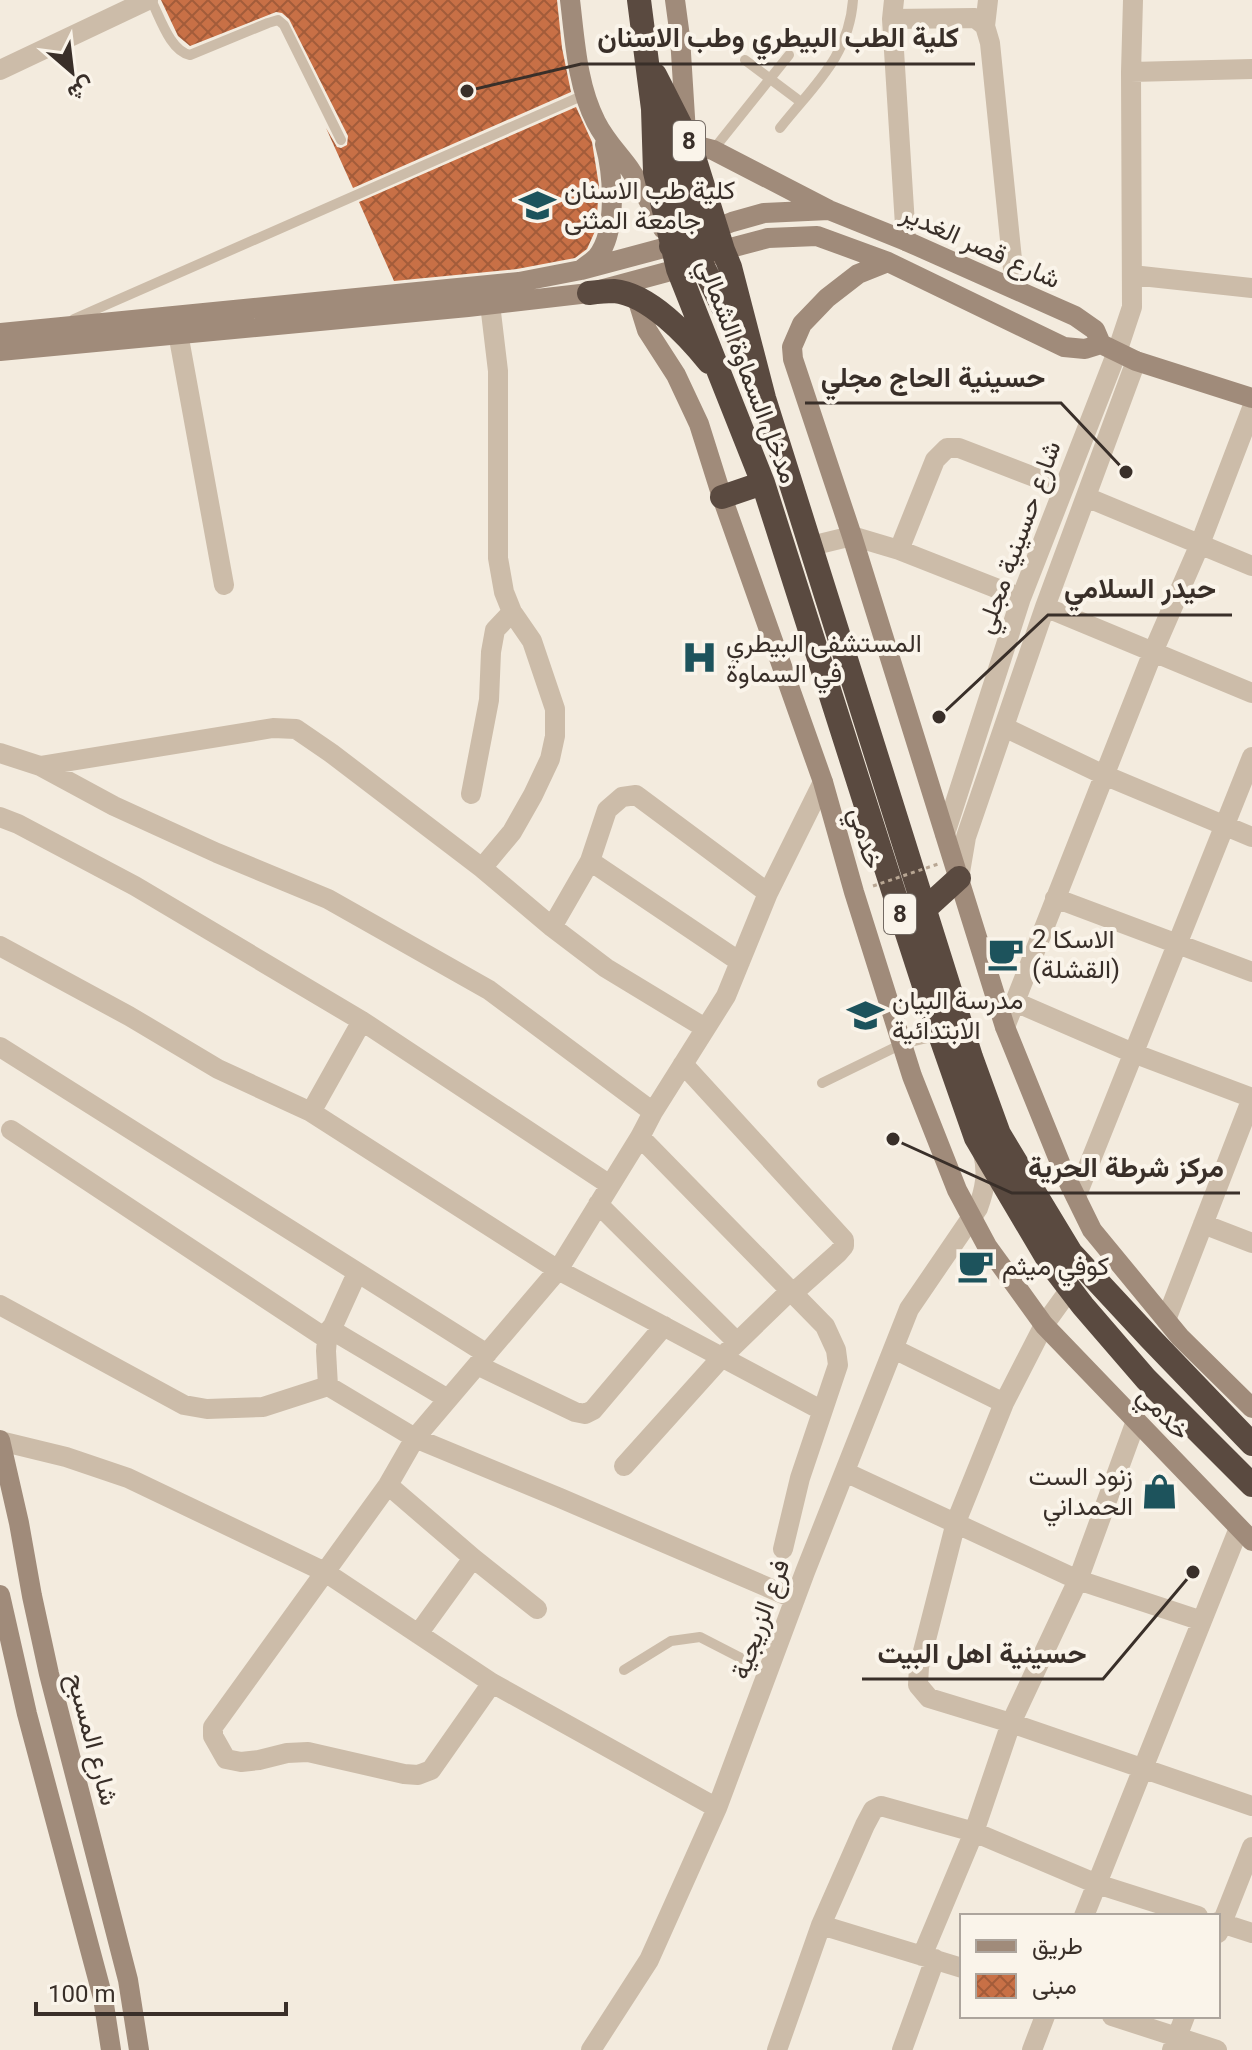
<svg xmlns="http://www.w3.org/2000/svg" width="1252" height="2050" font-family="Roboto,Vazirmatn,sans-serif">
  <defs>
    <pattern id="building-cross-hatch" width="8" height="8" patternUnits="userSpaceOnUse" patternTransform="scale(2)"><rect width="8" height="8" fill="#c87046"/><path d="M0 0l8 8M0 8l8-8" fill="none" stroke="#a35c3a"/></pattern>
  </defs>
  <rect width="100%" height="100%" fill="#f3ebde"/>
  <!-- building -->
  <path fill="url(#building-cross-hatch)" d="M161,0H557L562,48L571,92L353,188L326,128L337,147L341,148L347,145L348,136L289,19L282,13L276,12L190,46L178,36Z
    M576,107L592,142L599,186L596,229L587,249L575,258L517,269L394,281L359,202Z"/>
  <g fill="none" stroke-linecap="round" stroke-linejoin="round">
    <!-- lane -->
    <path stroke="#ccbca9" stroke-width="10" d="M151,0C160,17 170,51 190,55L268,23L278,20L284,25L341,140
      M745,60L801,102
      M780,128C813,86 849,57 853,0
      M713,150L789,55
      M74,319L584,95
      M822,1083L902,1044L940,1035
      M624,1670L671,1641L700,1637L768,1672"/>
    <!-- street -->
    <path stroke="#ccbca9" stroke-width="20" d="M894,0L892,19L906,241
      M892,19L975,18L985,26L990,43L1015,289
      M985,26L988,0
      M0,70L148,0
      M1131,72L1252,69
      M1132,275L1252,288
      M178,333L224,585
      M1086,497L1252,566
      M811,546L852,536L899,550L1021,598
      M899,550L935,460L947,448H959L1063,488
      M1045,607L1252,693
      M1004,727L1104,775L1252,837
      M0,753L40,766L114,806L217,853L328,899L489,990L653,1112
      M40,766L273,728L296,729L331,753L482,868L552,927L606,968L705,1028
      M471,794L489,700L491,652L495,630L512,612
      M0,817L18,824L135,886L362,1021L610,1185
      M945,834L1021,598L1117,352L1132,307L1131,72L1133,0
      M590,861L740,962
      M482,868L512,832L533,795L550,759L555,736V709L532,641L512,612L504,592L498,558V371L490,304
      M959,878L966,837L1045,607L1136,361
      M1055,898L1252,972
      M552,927L590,861L607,810L622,797L636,795L768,893
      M0,946L129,1016L218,1069L311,1112L558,1270L821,1410
      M1015,1002L1133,1053L1252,1098
      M1005,1027L1153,652L1200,544L1252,408
      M0,1047L487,1354
      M683,1064L844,1240V1246L838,1253L792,1294
      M311,1112L362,1021
      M11,1130L327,1339
      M640,1137L825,1326L836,1350L838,1365L800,1478L783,1549
      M1076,1197L1252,757
      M598,1204L737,1342
      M1203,1224L1252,1243
      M1070,1289L1044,1325L1004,1403L956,1522L919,1667L918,1685L929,1698L1011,1723L1252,1806
      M0,1305L184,1405L207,1409L263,1407L328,1386L415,1438L560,1498L795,1599
      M1166,1320L1252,1098
      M330,1329L448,1399
      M894,1349L1004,1403
      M477,1365L575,1412L585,1414L593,1410L664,1326
      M328,1386L326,1351L327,1339L357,1273
      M0,1441L66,1457L128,1478L325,1572L492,1683L717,1808
      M624,1466L722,1357L790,1291
      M845,1472L1078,1580L1199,1620L1202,1619
      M388,1485L473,1558L537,1609
      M418,1634L473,1558
      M492,1683L431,1770L418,1775L404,1774L308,1752L287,1753L259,1760L241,1762L226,1759L213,1736V1727L388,1485L415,1438L558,1270L640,1137L653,1112L726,996L768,893L823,782
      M1084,1916L1239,1528
      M1218,1922L1252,1933
      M821,1925L962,1968
      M1218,1933L1252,1847
      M922,1956L974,1832L1011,1723L1078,1580L1136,1421
      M1112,2016L1217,2050
      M591,2050L649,1960L717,1808L805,1572L909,1309L978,1208C985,1189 988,1173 983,1153
      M777,2050L821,1925L865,1825L873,1810L881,1806L974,1832L1097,1884L1198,1916
      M902,2050L935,1959
      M1032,2050L1045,2016
      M1172,2050L1185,2016"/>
    <!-- secondary -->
    <path stroke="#a08b7a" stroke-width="20" d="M570,0C575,41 577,85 596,122C605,140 618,153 629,168C642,187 653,208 663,229
      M675,0L680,37L686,133
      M690,144L713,150L829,210L906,241L1075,316L1095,330L1101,344
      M888,262L858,274L827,298L802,324L792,347L793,359L852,536L1005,1027L1065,1175L1092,1230L1180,1337L1252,1408
      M582,269C587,265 593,261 597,257C618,231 613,173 605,144
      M637,298L647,330L676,375L699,424L722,497L823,782L854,892L912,1076L957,1190L987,1246L1044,1325L1252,1541
      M0,333L519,282L581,270L671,246L732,222L764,213L829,210
      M1101,344L1136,361L1252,398
      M0,351L468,307L589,293L678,269L723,250L768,238L817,236L888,262L1064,347L1085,349L1101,344
      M0,1440L19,1523L32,1596L49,1674L128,1980L139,2050
      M0,1595L27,1714L103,1998L111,2050"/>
    <!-- highway -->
    <path stroke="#5a4a40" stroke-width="24" d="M639,0L653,109L655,172L678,269L763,483L892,887L940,1035L976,1138L1050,1263L1083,1306L1146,1379L1252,1485
      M655,75L690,144L723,250L730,267L764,398L971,1057L999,1134L1071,1253L1150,1338L1252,1444
      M661,130L698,236L705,246L719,250
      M671,246L686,245L696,252L736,334
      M589,293C597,292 606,291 614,291C649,294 688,336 709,362
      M722,497L763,483
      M925,909L959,878"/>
    <!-- path-bridge -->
    <path stroke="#b8a693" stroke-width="3" stroke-dasharray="4 4" stroke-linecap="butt" d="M873,886L941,863"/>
  </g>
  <!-- icons -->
  <defs>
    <symbol id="university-bare" viewBox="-9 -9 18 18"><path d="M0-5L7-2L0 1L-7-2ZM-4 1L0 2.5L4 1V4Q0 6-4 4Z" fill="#1d535c" stroke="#faf4ea" stroke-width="2.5" paint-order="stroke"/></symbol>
    <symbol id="hospital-bare" viewBox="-9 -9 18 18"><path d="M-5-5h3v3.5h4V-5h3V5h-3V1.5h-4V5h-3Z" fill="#1d535c" stroke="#faf4ea" stroke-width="2.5" paint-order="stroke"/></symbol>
    <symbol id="cafe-bare" viewBox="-9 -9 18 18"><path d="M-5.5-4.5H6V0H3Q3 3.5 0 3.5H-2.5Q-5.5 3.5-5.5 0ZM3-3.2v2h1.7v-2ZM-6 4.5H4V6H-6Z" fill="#1d535c" stroke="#faf4ea" stroke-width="2.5" paint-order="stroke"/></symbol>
    <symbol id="school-bare" viewBox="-9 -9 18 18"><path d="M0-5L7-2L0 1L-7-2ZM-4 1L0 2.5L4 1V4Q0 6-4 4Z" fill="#1d535c" stroke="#faf4ea" stroke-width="2.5" paint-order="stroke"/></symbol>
    <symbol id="shop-bare" viewBox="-9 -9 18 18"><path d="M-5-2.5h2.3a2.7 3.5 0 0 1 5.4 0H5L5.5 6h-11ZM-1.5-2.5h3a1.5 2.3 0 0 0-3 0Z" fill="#1d535c" stroke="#faf4ea" stroke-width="2.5" paint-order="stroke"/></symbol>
  </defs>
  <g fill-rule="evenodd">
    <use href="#university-bare" x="512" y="180" width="51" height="51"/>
    <use href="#hospital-bare" x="674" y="632" width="51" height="51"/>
    <use href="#cafe-bare" x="980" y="928" width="51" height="51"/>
    <use href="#school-bare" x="840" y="990" width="51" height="51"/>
    <use href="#cafe-bare" x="950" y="1240" width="51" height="51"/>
    <use href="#shop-bare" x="1134" y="1466" width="51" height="51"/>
  </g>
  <g text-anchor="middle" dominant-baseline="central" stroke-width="8" stroke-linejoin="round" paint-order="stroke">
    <!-- shield labels -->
    <g fill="#faf4ea" stroke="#736a63" stroke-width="2">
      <rect x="673" y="121" width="32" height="40" rx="6"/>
      <rect x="884" y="894" width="32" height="40" rx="6"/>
    </g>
    <g font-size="24" font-weight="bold" fill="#392f29">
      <text x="689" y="141">8</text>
      <text x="900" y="914">8</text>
    </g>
    <!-- poi labels -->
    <g font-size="26" fill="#392f29" stroke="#faf4ea" text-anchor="start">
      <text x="564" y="190">كلية طب الاسنان<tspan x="564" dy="30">جامعة المثنى</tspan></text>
      <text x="726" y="643">المستشفى البيطري<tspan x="726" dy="30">في السماوة</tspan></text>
      <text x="1032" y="939">الاسكا 2<tspan x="1032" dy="30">(القشلة)</tspan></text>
      <text x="892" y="1000">مدرسة البيان<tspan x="892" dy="30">الابتدائية</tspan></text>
      <text x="1002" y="1266">كوفي ميثم</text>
      <text x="1133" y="1476" text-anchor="end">زنود الست<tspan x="1133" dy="30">الحمداني</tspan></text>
    </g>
    <!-- street labels -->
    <g font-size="26" fill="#392f29" stroke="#faf4ea">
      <text transform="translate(981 246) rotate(24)">شارع قصر الغدير</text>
      <text transform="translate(748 371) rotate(69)">مدخل السماوة الشمالي</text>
      <text transform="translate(1018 537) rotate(-70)">شارع حسينية مجلي</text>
      <text transform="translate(866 838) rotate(74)">خدمي</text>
      <text transform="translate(1164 1413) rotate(46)">خدمي</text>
      <text transform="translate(760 1619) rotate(-70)">فرع الزريجية</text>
      <text transform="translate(93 1739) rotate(75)">شارع المسبح</text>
    </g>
  </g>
  <!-- callouts -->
  <path fill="none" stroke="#392f29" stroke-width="3" d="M467 91L581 64H975M1126 472L1061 403H805M939 717L1048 615H1232M893 1139L1012 1193H1240M1193 1572L1103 1679H862"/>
  <g fill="#392f29" stroke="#faf4ea" stroke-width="3">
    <circle cx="467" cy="91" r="8"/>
    <circle cx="1126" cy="472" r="8"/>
    <circle cx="939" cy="717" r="8"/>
    <circle cx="893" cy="1139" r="8"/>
    <circle cx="1193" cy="1572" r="8"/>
  </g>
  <g font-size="28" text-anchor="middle" font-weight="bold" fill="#392f29" stroke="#faf4ea" stroke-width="8" stroke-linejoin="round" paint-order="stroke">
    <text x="778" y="47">كلية الطب البيطري وطب الاسنان</text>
    <text x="933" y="387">حسينية الحاج مجلي</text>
    <text x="1140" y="598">حيدر السلامي</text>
    <text x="1126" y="1177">مركز شرطة الحرية</text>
    <text x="982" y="1663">حسينية اهل البيت</text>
  </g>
  <!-- legend -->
  <rect x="960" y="1914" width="260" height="104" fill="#faf4ea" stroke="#ada59d" stroke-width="2"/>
  <rect x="976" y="1940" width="40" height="12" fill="#a08b7a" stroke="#ada59d" stroke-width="2"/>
  <text x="1032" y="1954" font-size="24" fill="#392f29">طريق</text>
  <rect x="976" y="1974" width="40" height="24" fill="url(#building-cross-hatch)" stroke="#ada59d" stroke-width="2"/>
  <text x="1032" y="1994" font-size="24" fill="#392f29">مبنى</text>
  <!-- north arrow -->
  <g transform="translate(72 72) rotate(152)" stroke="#faf4ea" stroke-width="6" paint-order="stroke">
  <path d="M0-6L14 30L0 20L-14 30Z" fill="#392f29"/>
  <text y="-12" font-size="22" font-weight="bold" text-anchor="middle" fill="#392f29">ش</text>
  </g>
  <!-- scale -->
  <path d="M36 2002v12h250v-12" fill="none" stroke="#392f29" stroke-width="4"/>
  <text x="48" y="2002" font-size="24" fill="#392f29" stroke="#faf4ea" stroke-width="6" paint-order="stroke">100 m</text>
</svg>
